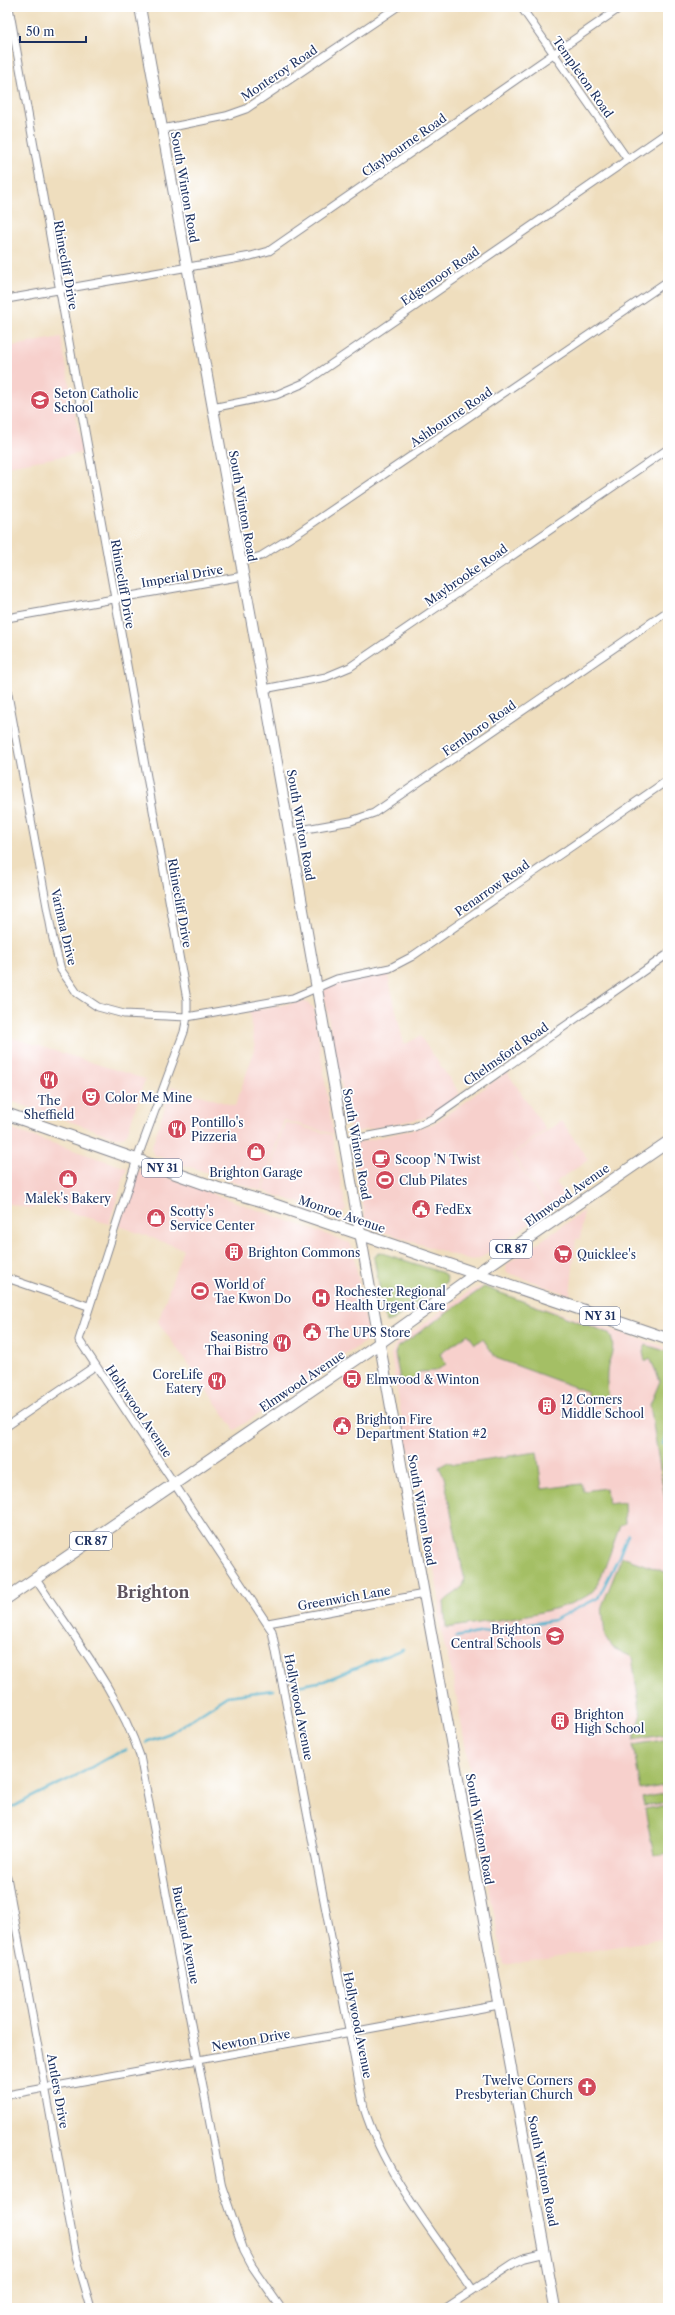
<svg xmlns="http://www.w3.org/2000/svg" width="675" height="2315" font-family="'Libre Caslon Text',serif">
  <rect width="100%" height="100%" fill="#fff"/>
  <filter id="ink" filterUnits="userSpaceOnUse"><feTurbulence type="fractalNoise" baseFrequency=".025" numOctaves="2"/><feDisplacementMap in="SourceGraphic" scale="8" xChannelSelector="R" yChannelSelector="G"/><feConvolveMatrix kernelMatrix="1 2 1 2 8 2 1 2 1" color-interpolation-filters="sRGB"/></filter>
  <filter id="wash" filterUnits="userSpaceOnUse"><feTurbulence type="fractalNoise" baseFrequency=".012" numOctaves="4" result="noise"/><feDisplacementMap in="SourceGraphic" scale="16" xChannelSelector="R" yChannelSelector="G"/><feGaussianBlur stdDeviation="0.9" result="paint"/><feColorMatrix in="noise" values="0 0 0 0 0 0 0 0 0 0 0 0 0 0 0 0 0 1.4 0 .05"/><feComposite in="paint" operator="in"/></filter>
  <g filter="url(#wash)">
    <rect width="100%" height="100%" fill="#efdebe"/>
    <!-- built -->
    <path fill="#f7d0cc" d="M61,337L82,453L7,466V347Z
      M387,972L404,1045L420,1036L460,1094L428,1117L351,1133L323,993L327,985Z
      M304,1001L314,1008L333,1134L284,1120L262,1191L154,1155L151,1149L172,1086L235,1106L255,1049L249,1011Z
      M7,1036L145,1079L127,1134L123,1137H115L7,1100Z
      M507,1072L546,1130L512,1154L549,1210L479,1259L468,1260L372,1228L365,1218L353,1144L433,1124Z
      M562,1121L588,1160L556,1182L567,1199L550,1210L513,1154Z
      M285,1122L332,1135L346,1209L339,1216L263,1191Z
      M7,1128L127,1168L109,1224L41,1203L31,1209L7,1203Z
      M144,1169L350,1243L353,1249L368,1334L366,1341L235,1430L158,1322L183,1249L119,1226L138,1172Z
      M584,1211L580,1239H576L570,1295L506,1272L507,1264Z
      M481,1287L668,1348V1938L504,1965L475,1816L474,1794L452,1672L445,1649L440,1624V1602L416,1473L405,1438L391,1354L396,1344L471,1290Z"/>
    <!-- green -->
    <path fill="#a4bf65" stroke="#607762" d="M379,1252L443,1273L447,1278L446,1282L393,1320L386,1322L374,1258Z
      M484,1287L609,1333C618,1350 608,1356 607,1373C606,1382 608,1392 609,1401L603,1404L586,1398L588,1392L496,1358L483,1339L475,1344L468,1334L440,1354L446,1364L436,1371L419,1372L410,1383L401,1385L395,1354L397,1348Z
      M646,1345L668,1352V1519L650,1405L660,1381L650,1358L645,1361L643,1352Z
      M537,1452L542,1489L581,1484L583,1491L606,1488L608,1504L624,1502L625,1523L620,1526C614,1540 601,1585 591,1593C565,1614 480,1622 446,1628L444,1602C453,1592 463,1593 464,1577L444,1477L439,1467L448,1462L455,1464Z
      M622,1557L668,1573V1734L633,1740L641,1717L632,1657L613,1648L605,1636L602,1606Z
      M668,1739V1785L641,1790L633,1745Z
      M668,1793V1802L644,1806L642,1798Z
      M668,1805V1853L654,1856L645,1809Z"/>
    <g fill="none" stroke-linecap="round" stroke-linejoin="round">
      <!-- stream -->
      <path stroke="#4bafca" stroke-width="2.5" d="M663,1444L668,1430
        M455,1637L554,1620L598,1598L618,1559L628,1534
        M297,1686L324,1681L403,1649
        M146,1742L170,1733L227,1696L273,1690
        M7,1811C32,1795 59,1785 85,1771C99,1763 111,1755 126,1750"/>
    </g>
  </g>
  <g filter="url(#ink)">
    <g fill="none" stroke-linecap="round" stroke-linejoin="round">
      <defs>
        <path id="street" d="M9,7L187,1000V1017L184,1032L137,1159L79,1340L272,1631L364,2108C385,2175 433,2232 473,2290
          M521,7L628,160
          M162,129L226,116L246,109L397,7
          M7,299L251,256L269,251L621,7
          M212,408L276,395L304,383L668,132
          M240,562L261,556L298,533L668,281
          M7,618L243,576
          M7,689L53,939L61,970L77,993L98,1007L124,1014L187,1017L293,998L337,979L390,968L411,957L668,780
          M264,689L326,677L350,667L668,449
          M289,832L351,821L374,813L668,611
          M343,1141L412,1128L432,1119L668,954
          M7,1278L88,1306
          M7,1426L95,1366
          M35,1578C73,1636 118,1691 140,1756L222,2187L244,2251L252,2266L281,2308
          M268,1623L424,1594
          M7,1877L76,2256L91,2308
          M7,2095L499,2005
          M446,2308L514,2263L525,2258L546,2253"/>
        <path id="secondary" d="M140,7L264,689L424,1594L555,2308"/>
        <path id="primary" d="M7,1114L217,1188L266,1202L668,1339
          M7,1598L367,1352L476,1274L668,1142"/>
      </defs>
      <!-- street casing -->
      <use href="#street" stroke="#85868e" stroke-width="9"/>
      <!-- secondary casing -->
      <use href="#secondary" stroke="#85868e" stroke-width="12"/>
      <!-- primary casing -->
      <use href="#primary" stroke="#85868e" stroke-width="13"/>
      <!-- street -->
      <use href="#street" stroke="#fff" stroke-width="7"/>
      <!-- secondary -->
      <use href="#secondary" stroke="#fff" stroke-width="10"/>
      <!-- primary -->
      <use href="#primary" stroke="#fff" stroke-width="11"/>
    </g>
  </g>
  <!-- icons -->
  <defs>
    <symbol id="school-disc" viewBox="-11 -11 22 22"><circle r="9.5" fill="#d1495b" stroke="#fff"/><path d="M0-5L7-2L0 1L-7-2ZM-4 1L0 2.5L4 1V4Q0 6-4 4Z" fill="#fff"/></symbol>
    <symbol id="restaurant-disc" viewBox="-11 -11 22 22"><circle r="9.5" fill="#d1495b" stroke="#fff"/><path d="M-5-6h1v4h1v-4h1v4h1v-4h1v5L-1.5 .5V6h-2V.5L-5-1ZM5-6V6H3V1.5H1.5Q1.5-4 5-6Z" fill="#fff"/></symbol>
    <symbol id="theatre-disc" viewBox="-11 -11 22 22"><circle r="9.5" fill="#d1495b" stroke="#fff"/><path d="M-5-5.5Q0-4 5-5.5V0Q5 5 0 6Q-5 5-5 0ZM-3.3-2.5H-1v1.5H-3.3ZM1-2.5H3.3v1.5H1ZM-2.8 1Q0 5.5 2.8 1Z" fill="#fff"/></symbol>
    <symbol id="shop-disc" viewBox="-11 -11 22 22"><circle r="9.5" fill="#d1495b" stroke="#fff"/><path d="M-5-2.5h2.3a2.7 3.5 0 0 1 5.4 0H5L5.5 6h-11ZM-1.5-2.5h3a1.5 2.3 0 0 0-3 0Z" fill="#fff"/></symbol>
    <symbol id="cafe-disc" viewBox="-11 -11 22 22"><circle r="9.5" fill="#d1495b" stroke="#fff"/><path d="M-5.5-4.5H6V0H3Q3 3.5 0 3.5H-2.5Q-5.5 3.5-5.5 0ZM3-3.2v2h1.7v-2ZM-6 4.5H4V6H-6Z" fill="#fff"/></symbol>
    <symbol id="stadium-disc" viewBox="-11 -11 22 22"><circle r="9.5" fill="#d1495b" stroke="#fff"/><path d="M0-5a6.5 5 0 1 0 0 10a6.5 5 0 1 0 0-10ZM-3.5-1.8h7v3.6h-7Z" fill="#fff"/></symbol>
    <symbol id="civic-disc" viewBox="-11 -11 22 22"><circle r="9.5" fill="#d1495b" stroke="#fff"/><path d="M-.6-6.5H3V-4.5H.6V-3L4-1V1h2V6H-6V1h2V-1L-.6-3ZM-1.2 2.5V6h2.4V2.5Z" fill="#fff"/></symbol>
    <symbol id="building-disc" viewBox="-11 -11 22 22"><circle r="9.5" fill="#d1495b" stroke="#fff"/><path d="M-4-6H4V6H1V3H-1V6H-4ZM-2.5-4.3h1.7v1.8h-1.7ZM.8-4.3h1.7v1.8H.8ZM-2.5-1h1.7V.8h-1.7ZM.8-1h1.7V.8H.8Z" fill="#fff"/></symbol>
    <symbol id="supermarket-disc" viewBox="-11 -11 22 22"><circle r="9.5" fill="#d1495b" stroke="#fff"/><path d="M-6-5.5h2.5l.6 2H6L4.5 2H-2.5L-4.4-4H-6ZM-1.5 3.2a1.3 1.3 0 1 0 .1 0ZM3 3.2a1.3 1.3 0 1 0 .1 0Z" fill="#fff"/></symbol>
    <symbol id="hospital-disc" viewBox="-11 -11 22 22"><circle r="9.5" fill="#d1495b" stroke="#fff"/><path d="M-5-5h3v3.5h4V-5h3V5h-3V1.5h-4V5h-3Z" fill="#fff"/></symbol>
    <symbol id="bus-disc" viewBox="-11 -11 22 22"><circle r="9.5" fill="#d1495b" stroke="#fff"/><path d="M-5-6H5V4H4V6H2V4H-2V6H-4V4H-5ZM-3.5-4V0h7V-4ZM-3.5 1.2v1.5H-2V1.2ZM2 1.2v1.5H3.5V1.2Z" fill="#fff"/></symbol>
    <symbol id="church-disc" viewBox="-11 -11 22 22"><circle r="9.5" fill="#d1495b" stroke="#fff"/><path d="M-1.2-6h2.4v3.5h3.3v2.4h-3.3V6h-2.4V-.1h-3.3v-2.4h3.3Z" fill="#fff"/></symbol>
  </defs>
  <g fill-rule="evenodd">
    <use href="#school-disc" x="29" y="389" width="22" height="22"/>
    <use href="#restaurant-disc" x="38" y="1069" width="22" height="22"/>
    <use href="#theatre-disc" x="80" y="1086" width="22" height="22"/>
    <use href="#restaurant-disc" x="166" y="1118" width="22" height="22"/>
    <use href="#shop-disc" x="245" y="1141" width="22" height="22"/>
    <use href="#cafe-disc" x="370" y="1148" width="22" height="22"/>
    <use href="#shop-disc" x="57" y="1168" width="22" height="22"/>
    <use href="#stadium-disc" x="374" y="1169" width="22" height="22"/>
    <use href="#civic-disc" x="410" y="1198" width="22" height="22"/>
    <use href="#shop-disc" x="145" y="1207" width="22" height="22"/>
    <use href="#building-disc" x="223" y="1241" width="22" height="22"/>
    <use href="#supermarket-disc" x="552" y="1243" width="22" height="22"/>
    <use href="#stadium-disc" x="189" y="1280" width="22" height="22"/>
    <use href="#hospital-disc" x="310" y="1287" width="22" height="22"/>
    <use href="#civic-disc" x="301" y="1321" width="22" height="22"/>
    <use href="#restaurant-disc" x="271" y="1332" width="22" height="22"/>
    <use href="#bus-disc" x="341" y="1368" width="22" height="22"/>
    <use href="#restaurant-disc" x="206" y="1370" width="22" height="22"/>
    <use href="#building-disc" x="536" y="1395" width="22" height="22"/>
    <use href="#civic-disc" x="331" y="1415" width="22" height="22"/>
    <use href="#school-disc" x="544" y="1625" width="22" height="22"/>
    <use href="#building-disc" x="549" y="1710" width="22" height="22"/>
    <use href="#church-disc" x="576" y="2076" width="22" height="22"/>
  </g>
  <g text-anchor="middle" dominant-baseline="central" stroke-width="3.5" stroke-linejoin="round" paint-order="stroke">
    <!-- shield labels -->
    <g fill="#fff" stroke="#5f6d8e" stroke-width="1">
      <rect x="142" y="1159" width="40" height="18" rx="3"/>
      <rect x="490" y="1240" width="42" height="18" rx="3"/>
      <rect x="580" y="1307" width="40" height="18" rx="3"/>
      <rect x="70" y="1532" width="42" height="18" rx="3"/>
    </g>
    <g font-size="11" font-weight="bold" fill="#1b2f5e">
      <text x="162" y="1168">NY 31</text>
      <text x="511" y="1249">CR 87</text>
      <text x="600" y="1316">NY 31</text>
      <text x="91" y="1541">CR 87</text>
    </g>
    <!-- street labels -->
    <g font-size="12" fill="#1b2f5e" stroke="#fff">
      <text transform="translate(279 73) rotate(-34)">Monteroy Road</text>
      <text transform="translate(583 77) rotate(55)">Templeton Road</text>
      <text transform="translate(404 145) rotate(-35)">Claybourne Road</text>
      <text transform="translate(185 187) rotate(80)">South Winton Road</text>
      <text transform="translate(66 265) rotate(80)">Rhinecliff Drive</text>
      <text transform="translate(440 276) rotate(-35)">Edgemoor Road</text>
      <text transform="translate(451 417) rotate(-34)">Ashbourne Road</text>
      <text transform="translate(243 506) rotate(80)">South Winton Road</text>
      <text transform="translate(466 575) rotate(-35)">Maybrooke Road</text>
      <text transform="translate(182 576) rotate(-10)">Imperial Drive</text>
      <text transform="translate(123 584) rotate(80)">Rhinecliff Drive</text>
      <text transform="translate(479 728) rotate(-35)">Fernboro Road</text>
      <text transform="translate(301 825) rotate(80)">South Winton Road</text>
      <text transform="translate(492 888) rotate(-35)">Penarrow Road</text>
      <text transform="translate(180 903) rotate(80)">Rhinecliff Drive</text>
      <text transform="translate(64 927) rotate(77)">Varinna Drive</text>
      <text transform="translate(506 1054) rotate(-35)">Chelmsford Road</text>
      <text transform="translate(357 1144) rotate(80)">South Winton Road</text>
      <text transform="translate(567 1195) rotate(-35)">Elmwood Avenue</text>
      <text transform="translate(342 1214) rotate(19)">Monroe Avenue</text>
      <text transform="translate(302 1381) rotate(-34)">Elmwood Avenue</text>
      <text transform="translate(139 1411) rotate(56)">Hollywood Avenue</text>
      <text transform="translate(422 1510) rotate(80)">South Winton Road</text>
      <text transform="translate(344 1598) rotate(-10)">Greenwich Lane</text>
      <text transform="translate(299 1707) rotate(79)">Hollywood Avenue</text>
      <text transform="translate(480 1829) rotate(80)">South Winton Road</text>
      <text transform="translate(186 1935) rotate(79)">Buckland Avenue</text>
      <text transform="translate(358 2025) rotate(79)">Hollywood Avenue</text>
      <text transform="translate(251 2040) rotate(-10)">Newton Drive</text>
      <text transform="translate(58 2091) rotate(80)">Antlers Drive</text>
      <text transform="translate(543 2171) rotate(79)">South Winton Road</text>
    </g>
    <!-- poi labels -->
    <g font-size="12" fill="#1b2f5e" stroke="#fff" text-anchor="start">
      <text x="54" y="393">Seton Catholic<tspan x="54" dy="14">School</tspan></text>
      <text x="105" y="1097">Color Me Mine</text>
      <text x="49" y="1100" text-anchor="middle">The<tspan x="49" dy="14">Sheffield</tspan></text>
      <text x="191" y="1122">Pontillo's<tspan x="191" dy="14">Pizzeria</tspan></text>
      <text x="395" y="1159">Scoop 'N Twist</text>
      <text x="256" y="1172" text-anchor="middle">Brighton Garage</text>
      <text x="399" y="1180">Club Pilates</text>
      <text x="68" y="1198" text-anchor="middle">Malek's Bakery</text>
      <text x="435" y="1209">FedEx</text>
      <text x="170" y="1211">Scotty's<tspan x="170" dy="14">Service Center</tspan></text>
      <text x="248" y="1252">Brighton Commons</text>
      <text x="577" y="1254">Quicklee's</text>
      <text x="214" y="1284">World of<tspan x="214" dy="14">Tae Kwon Do</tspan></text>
      <text x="335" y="1291">Rochester Regional<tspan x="335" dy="14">Health Urgent Care</tspan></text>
      <text x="326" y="1332">The UPS Store</text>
      <text x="268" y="1336" text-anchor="end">Seasoning<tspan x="268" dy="14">Thai Bistro</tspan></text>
      <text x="203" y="1374" text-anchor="end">CoreLife<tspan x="203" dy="14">Eatery</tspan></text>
      <text x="366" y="1379">Elmwood &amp; Winton</text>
      <text x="561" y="1399">12 Corners<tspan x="561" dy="14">Middle School</tspan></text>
      <text x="356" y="1419">Brighton Fire<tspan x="356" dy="14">Department Station #2</tspan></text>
      <text x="541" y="1629" text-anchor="end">Brighton<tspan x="541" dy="14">Central Schools</tspan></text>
      <text x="574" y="1714">Brighton<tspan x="574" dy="14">High School</tspan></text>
      <text x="573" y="2080" text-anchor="end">Twelve Corners<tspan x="573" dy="14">Presbyterian Church</tspan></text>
    </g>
    <!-- district labels -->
    <g font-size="16" font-weight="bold" fill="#5e535e" stroke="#fff">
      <text x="153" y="1592">Brighton</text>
    </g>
  </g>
  <!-- margin -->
  <rect width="675" height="2315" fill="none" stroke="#fff" stroke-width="24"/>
  <!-- scale -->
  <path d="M20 36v6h66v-6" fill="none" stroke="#1b2f5e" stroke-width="2"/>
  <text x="26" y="36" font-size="12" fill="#1b2f5e" stroke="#ffffff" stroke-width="3" paint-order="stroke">50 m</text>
</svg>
